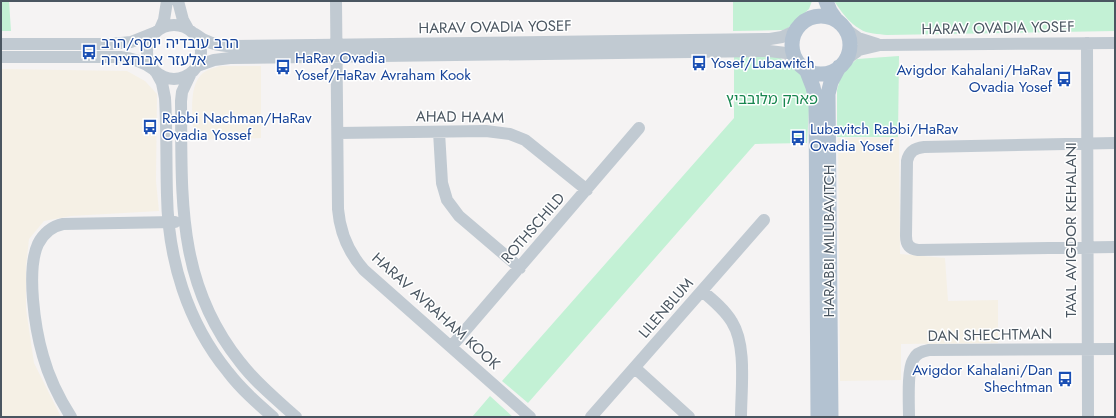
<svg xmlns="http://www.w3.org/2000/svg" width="1116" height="418" font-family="Jost,'Noto Sans Hebrew',sans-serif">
  <rect width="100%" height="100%" fill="#f5f3f3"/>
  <!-- green -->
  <path fill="#c3f1d5" d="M1,1H9L11,31H1Z
    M733,1H812L809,9L788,28L783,30L733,31Z
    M834,1H1115V31L887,35C879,34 867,34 860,29C849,23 841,11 834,1Z
    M771,56L780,58L791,64L803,75L810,93L807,143L755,144L528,403L502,381L734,118V57Z
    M899,56L898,137H837V90L842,72L857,59Z
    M490,396L513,417H472Z"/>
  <!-- sand -->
  <path fill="#f5f0e5" d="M220,66H261V138L194,140C193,121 187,86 203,73C208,69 214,68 220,66Z
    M1,69L127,71L145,81L157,94L156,181L159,211L71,216L44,221L29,239L26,267V309L34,363L61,417H1Z
    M899,137L900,254L945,258L948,301L998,300V343L901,344V380L840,381L838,138Z"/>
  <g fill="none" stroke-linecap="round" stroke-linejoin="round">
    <!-- minor -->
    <path stroke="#c1cad2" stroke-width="12" d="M178,1L183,20L188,29
      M336,1L338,209C340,233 348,252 364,270L530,417
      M147 52a27 27 0 1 1 54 0a27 27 0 1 1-54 0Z
      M844,28L858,38L877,44
      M160,29L164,20L167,1
      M195,34C206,43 219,46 232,46L770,39L782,37L797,30
      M1087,43L1088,417
      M1,44H111L131,42L156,32
      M1,57H121C133,58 143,62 153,69
      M845,60L859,50L880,45L1115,43
      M197,66L214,60L230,58L769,51L786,53L796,60
      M156,72L162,83L165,98C167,130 166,163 167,195C168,259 187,322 228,372C241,389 257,403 273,417
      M191,73L182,92L181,101C182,197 176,282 240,362C256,383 277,400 296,417
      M439,132L442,183L447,200L459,216L520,268
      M338,133L486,131L510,134L525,140L587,190
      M1115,143L924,147C915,148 909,151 907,161L906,236C906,245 910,249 918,250L1115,247
      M702,291C713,300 725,310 732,322C747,346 741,389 741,417
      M451,347L639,128
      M635,368L689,417
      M71,417C59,398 49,378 43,356C35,329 26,270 38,244C43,234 52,226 63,224L175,222
      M591,417L764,220
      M909,417C909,404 907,370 913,360C916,353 922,351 929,350L1115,349"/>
    <!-- major -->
    <path stroke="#b3c2d1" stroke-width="15" d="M826,1L830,11L837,21
      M792 45a29 29 0 1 1 58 0a29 29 0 1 1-58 0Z
      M806,69L813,87L816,100L818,417
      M831,417L828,94L831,82L839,67"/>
  </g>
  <!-- icons -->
  <defs>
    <symbol id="bus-bare" viewBox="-9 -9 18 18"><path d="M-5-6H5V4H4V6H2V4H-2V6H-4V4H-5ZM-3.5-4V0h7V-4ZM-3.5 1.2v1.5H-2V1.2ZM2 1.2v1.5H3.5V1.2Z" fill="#1a4fb4" stroke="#fff" stroke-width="2.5" paint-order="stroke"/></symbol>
  </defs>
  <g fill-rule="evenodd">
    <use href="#bus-bare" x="78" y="41" width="22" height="22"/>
    <use href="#bus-bare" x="688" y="52" width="22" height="22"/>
    <use href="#bus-bare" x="272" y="56" width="22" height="22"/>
    <use href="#bus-bare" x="1053" y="68" width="22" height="22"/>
    <use href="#bus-bare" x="139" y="116" width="22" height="22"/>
    <use href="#bus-bare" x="787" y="127" width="22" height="22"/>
    <use href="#bus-bare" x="1054" y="368" width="22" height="22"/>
  </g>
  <g text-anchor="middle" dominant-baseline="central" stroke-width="3" stroke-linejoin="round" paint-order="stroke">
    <!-- street labels -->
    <g font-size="15" fill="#4a5661" stroke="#fff">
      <text transform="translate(495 27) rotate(-1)">HARAV OVADIA YOSEF</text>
      <text transform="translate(998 28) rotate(-1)">HARAV OVADIA YOSEF</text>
      <text transform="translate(460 117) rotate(1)">AHAD HAAM</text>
      <text transform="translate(533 228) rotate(-49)">ROTHSCHILD</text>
      <text transform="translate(1071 230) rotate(-90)">TA'AL AVIGDOR KEHALANI</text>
      <text transform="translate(829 241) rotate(-90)">HARABBI MILUBAVITCH</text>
      <text transform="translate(666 308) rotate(-49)">LILENBLUM</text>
      <text transform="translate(436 311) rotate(42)">HARAV AVRAHAM KOOK</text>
      <text transform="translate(990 335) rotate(-1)">DAN SHECHTMAN</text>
    </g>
    <!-- transit labels -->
    <g font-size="15" fill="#164399" stroke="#fff" text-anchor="start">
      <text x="101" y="43">הרב עובדיה יוסף/הרב<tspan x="101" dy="17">אלעזר אבוחצירה</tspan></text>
      <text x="295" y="58">HaRav Ovadia<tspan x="295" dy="17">Yosef/HaRav Avraham Kook</tspan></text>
      <text x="711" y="63">Yosef/Lubawitch</text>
      <text x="1052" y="70" text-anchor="end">Avigdor Kahalani/HaRav<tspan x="1052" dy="17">Ovadia Yosef</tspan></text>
      <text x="162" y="118">Rabbi Nachman/HaRav<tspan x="162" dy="17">Ovadia Yossef</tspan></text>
      <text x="810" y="129">Lubavitch Rabbi/HaRav<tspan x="810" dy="17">Ovadia Yosef</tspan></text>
      <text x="1053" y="370" text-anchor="end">Avigdor Kahalani/Dan<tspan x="1053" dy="17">Shechtman</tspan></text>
    </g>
    <!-- park labels -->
    <g font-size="15" fill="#17864f" stroke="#fff">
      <text x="772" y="99">פארק מלובביץ</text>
    </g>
  </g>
  <!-- border -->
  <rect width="1116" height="418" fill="none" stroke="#4a5661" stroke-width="4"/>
</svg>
